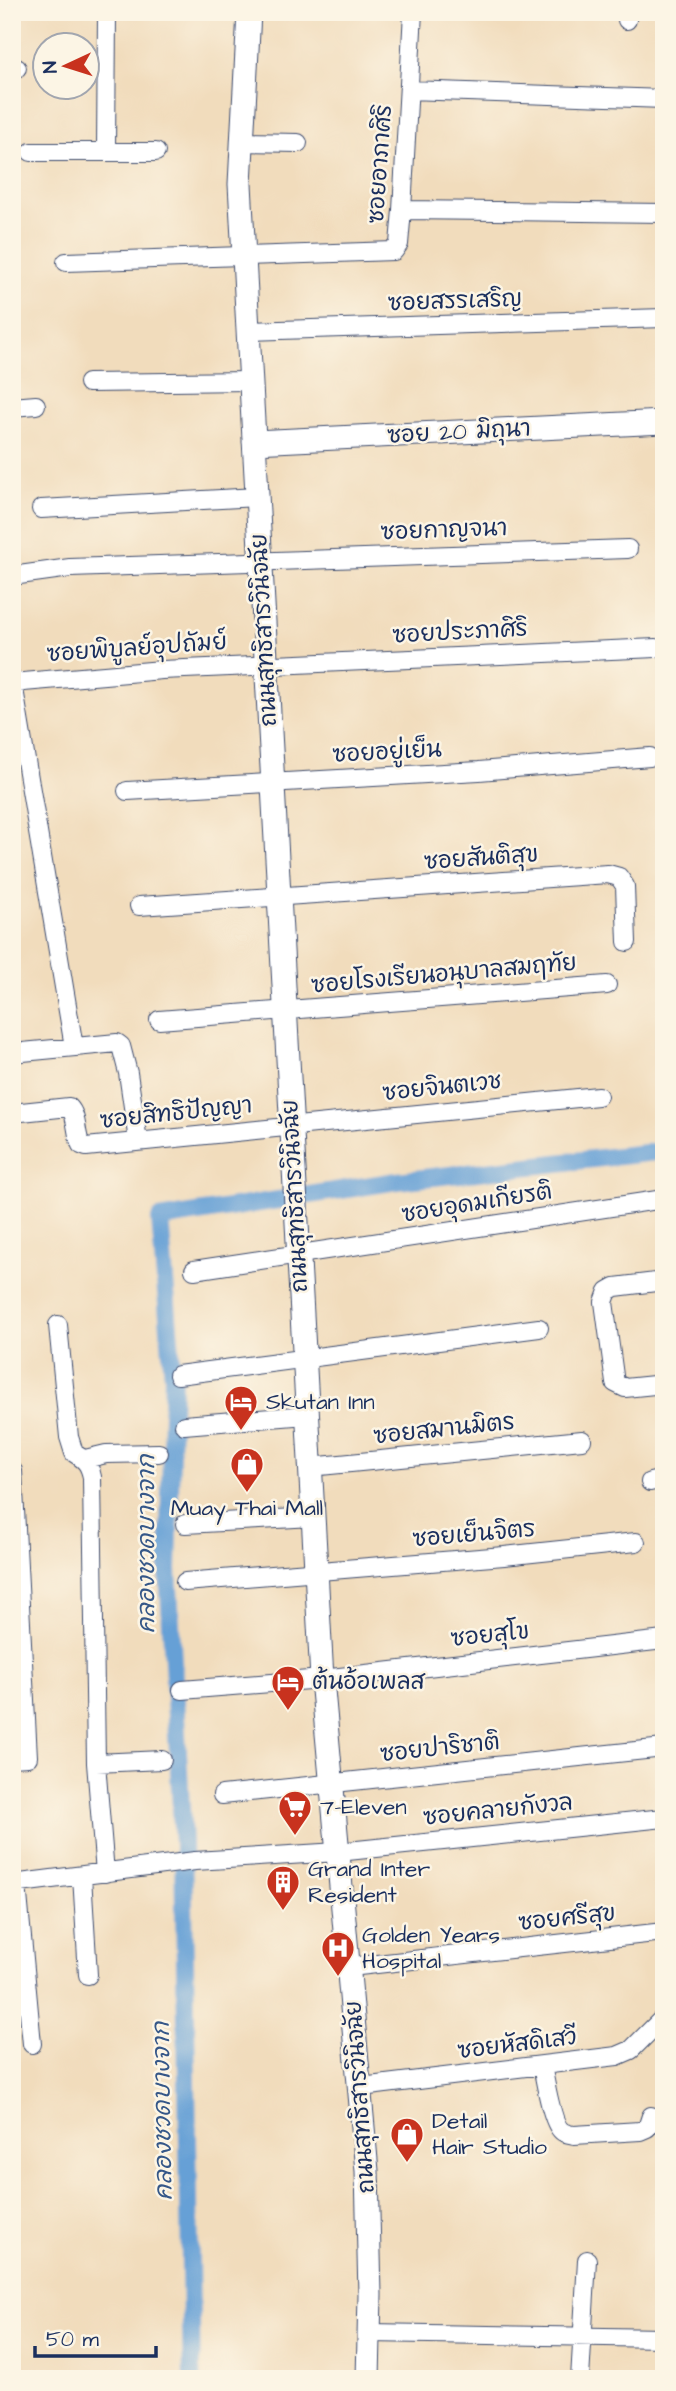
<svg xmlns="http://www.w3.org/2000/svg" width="676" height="2391" font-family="'Architects Daughter','Playpen Sans Thai',sans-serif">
  <rect width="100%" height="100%" fill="#fcf5e5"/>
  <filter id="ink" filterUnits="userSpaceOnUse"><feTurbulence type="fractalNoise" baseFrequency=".0143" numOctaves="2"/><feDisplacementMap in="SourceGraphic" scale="14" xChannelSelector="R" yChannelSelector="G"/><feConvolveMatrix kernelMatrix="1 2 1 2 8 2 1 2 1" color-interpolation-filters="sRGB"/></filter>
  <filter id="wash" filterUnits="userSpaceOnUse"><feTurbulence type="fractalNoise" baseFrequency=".00686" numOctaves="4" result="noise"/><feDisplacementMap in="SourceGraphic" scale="28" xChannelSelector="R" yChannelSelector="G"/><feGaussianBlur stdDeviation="1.57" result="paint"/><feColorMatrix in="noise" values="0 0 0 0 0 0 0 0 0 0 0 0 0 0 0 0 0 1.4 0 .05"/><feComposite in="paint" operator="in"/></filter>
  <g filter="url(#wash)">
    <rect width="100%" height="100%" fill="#f1dcbc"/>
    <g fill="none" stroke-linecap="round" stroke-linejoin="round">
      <!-- canal -->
      <path stroke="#66a0d6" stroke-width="18" d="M664,1042V1094
        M192,2379L183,1844L168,1570L173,1377L160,1219L397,1181L664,1151"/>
    </g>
  </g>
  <g filter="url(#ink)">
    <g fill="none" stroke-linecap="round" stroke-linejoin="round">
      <defs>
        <path id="minor" d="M627,20L628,12
          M88,66L106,65
          M45,67H46
          M12,68H17
          M409,90L664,99
          M241,142L298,143
          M31,152H156
          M106,152L107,12
          M402,210L664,213
          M66,262L394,251L399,244L402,210L413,12
          M248,331L664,318
          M88,383L251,381
          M12,407L36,405
          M41,509L257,497
          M12,576L70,568L628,549
          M12,683L162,670L656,648
          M13,683L74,1047
          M127,791L479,771L650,757
          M139,906L608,874L619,877L625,886L627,942
          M159,1020L607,985
          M12,1053L117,1043L121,1046L128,1073L138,1141
          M12,1113L69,1107C78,1116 75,1133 81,1145L86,1147L598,1096
          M194,1270L664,1199
          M664,1281L615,1287L608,1291L604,1302L615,1383L625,1388L664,1384
          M58,1325L69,1437L74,1453C85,1460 89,1463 92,1477L96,1763
          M178,1375L539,1328
          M184,1425L307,1415
          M85,1459L106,1454L159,1453
          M310,1467L582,1440
          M650,1482L664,1479
          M185,1524L313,1517
          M185,1582L504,1556L636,1542
          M182,1690L322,1679L664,1640
          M12,1758L28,1757L13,1471
          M222,1795L664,1748
          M105,1873L96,1763L162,1760
          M82,1876L88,1975
          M12,1884L195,1861L338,1852L664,1818
          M17,1884L32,2044
          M350,1967L664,1932
          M542,2066C545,2079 552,2126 563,2132C564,2133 573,2135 574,2135L640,2131L647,2128L651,2116
          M361,2087L617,2056L631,2050L664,2017
          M369,2333L664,2338
          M580,2379L587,2260"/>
        <path id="tertiary" d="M249,12L240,184L322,1679L367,2171L370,2295L368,2379
          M254,442L664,422"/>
      </defs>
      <!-- minor casing -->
      <use href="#minor" stroke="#3b496c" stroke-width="20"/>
      <!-- tertiary casing -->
      <use href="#tertiary" stroke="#3b496c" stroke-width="25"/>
      <!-- minor -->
      <use href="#minor" stroke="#fff" stroke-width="18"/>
      <!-- tertiary -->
      <use href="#tertiary" stroke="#fff" stroke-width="23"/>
    </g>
  </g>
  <!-- icons -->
  <defs>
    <symbol id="hotel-pin" viewBox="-11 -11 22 30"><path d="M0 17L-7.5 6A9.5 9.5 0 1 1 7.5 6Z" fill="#c8321e" stroke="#fcf5e5"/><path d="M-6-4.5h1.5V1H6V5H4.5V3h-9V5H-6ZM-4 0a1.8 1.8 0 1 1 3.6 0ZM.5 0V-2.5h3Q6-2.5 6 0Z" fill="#fff"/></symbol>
    <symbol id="shop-pin" viewBox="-11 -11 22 30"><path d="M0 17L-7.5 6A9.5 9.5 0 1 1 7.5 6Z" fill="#c8321e" stroke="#fcf5e5"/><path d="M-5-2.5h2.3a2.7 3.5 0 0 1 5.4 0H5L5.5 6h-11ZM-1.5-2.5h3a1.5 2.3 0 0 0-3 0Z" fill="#fff"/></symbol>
    <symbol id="supermarket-pin" viewBox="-11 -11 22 30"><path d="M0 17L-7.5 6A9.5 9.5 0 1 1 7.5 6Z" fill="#c8321e" stroke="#fcf5e5"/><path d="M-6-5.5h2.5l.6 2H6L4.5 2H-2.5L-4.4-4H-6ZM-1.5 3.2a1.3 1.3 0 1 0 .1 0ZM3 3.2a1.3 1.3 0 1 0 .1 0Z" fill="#fff"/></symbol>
    <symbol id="building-pin" viewBox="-11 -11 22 30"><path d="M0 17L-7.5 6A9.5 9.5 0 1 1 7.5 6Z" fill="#c8321e" stroke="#fcf5e5"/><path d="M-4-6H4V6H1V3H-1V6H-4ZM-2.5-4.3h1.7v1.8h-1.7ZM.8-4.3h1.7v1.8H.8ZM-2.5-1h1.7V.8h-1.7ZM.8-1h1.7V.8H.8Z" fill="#fff"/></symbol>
    <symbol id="hospital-pin" viewBox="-11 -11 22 30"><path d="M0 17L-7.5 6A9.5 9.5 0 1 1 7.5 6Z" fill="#c8321e" stroke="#fcf5e5"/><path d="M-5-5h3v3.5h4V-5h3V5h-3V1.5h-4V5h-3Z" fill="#fff"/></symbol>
  </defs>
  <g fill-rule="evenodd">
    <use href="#hotel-pin" x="222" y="1383" width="38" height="52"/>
    <use href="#shop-pin" x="228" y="1445" width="38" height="52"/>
    <use href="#hotel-pin" x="269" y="1663" width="38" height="52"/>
    <use href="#supermarket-pin" x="276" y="1788" width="38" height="52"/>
    <use href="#building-pin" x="264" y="1863" width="38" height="52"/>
    <use href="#hospital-pin" x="319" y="1929" width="38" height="52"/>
    <use href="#shop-pin" x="388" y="2115" width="38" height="52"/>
  </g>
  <g text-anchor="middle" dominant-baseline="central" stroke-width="5" stroke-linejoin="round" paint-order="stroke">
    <!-- street labels -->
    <g font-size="23" fill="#1b2f5e" stroke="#fcf5e5">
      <text transform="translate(380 164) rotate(-86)">ซอยอาภาศิริ</text>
      <text transform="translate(455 301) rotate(-2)">ซอยสรรเสริญ</text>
      <text transform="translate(459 432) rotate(-3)">ซอย 20 มิถุนา</text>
      <text transform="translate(444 530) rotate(-2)">ซอยกาญจนา</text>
      <text transform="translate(264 630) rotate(-93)">ถนนสุทธิสารวินิจฉัย</text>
      <text transform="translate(460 632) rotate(-3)">ซอยประภาศิริ</text>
      <text transform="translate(137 648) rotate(-4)">ซอยพิบูลย์อุปถัมย์</text>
      <text transform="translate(387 752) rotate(-3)">ซอยอยู่เย็น</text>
      <text transform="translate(481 858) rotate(-4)">ซอยสันติสุข</text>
      <text transform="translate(444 974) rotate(-5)">ซอยโรงเรียนอนุบาลสมฤทัย</text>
      <text transform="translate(442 1087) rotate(-6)">ซอยจินตเวช</text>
      <text transform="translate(176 1113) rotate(-6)">ซอยสิทธิปัญญา</text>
      <text transform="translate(295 1196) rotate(-93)">ถนนสุทธิสารวินิจฉัย</text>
      <text transform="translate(477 1203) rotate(-9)">ซอยอุดมเกียรติ</text>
      <text transform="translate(444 1429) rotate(-6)">ซอยสมานมิตร</text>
      <text transform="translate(474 1534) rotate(-5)">ซอยเย็นจิตร</text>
      <text transform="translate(490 1635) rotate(-6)">ซอยสุโข</text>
      <text transform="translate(440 1748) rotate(-6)">ซอยปาริชาติ</text>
      <text transform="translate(498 1810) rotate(-6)">ซอยคลายกังวล</text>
      <text transform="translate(567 1918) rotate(-6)">ซอยศรีสุข</text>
      <text transform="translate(517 2044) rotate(-7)">ซอยหัสดิเสวี</text>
      <text transform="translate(360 2097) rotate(-94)">ถนนสุทธิสารวินิจฉัย</text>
    </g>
    <!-- poi labels -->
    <g font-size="23" fill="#1b2f5e" stroke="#fcf5e5" text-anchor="start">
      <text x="266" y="1402">Skutan Inn</text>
      <text x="247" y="1508" text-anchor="middle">Muay Thai Mall</text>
      <text x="312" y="1682">ต้นอ้อเพลส</text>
      <text x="320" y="1807">7-Eleven</text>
      <text x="308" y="1869">Grand Inter<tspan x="308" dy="26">Resident</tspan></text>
      <text x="362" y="1935">Golden Years<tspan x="362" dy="26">Hospital</tspan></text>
      <text x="432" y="2121">Detail<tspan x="432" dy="26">Hair Studio</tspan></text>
    </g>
    <!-- water labels -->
    <g font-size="24" font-style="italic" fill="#355788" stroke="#fcf5e5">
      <text transform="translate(147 1544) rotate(-90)">คลองชวดบางจาก</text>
      <text transform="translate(163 2111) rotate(-91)">คลองชวดบางจาก</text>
    </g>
  </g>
  <!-- margin -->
  <rect width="676" height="2391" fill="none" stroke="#fcf5e5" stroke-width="42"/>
  <!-- north arrow -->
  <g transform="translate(66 66) rotate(266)"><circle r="33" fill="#fcf5e5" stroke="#a2a6af" stroke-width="2"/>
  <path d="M0-5L12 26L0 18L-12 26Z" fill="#c8321e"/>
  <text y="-10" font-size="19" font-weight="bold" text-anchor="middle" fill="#1b2f5e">N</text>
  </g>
  <!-- scale -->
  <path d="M35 2346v10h121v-10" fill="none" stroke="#1b2f5e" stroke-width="3.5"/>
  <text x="46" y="2346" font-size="21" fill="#1b2f5e" stroke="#fcf5e5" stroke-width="5" paint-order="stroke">50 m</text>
</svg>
